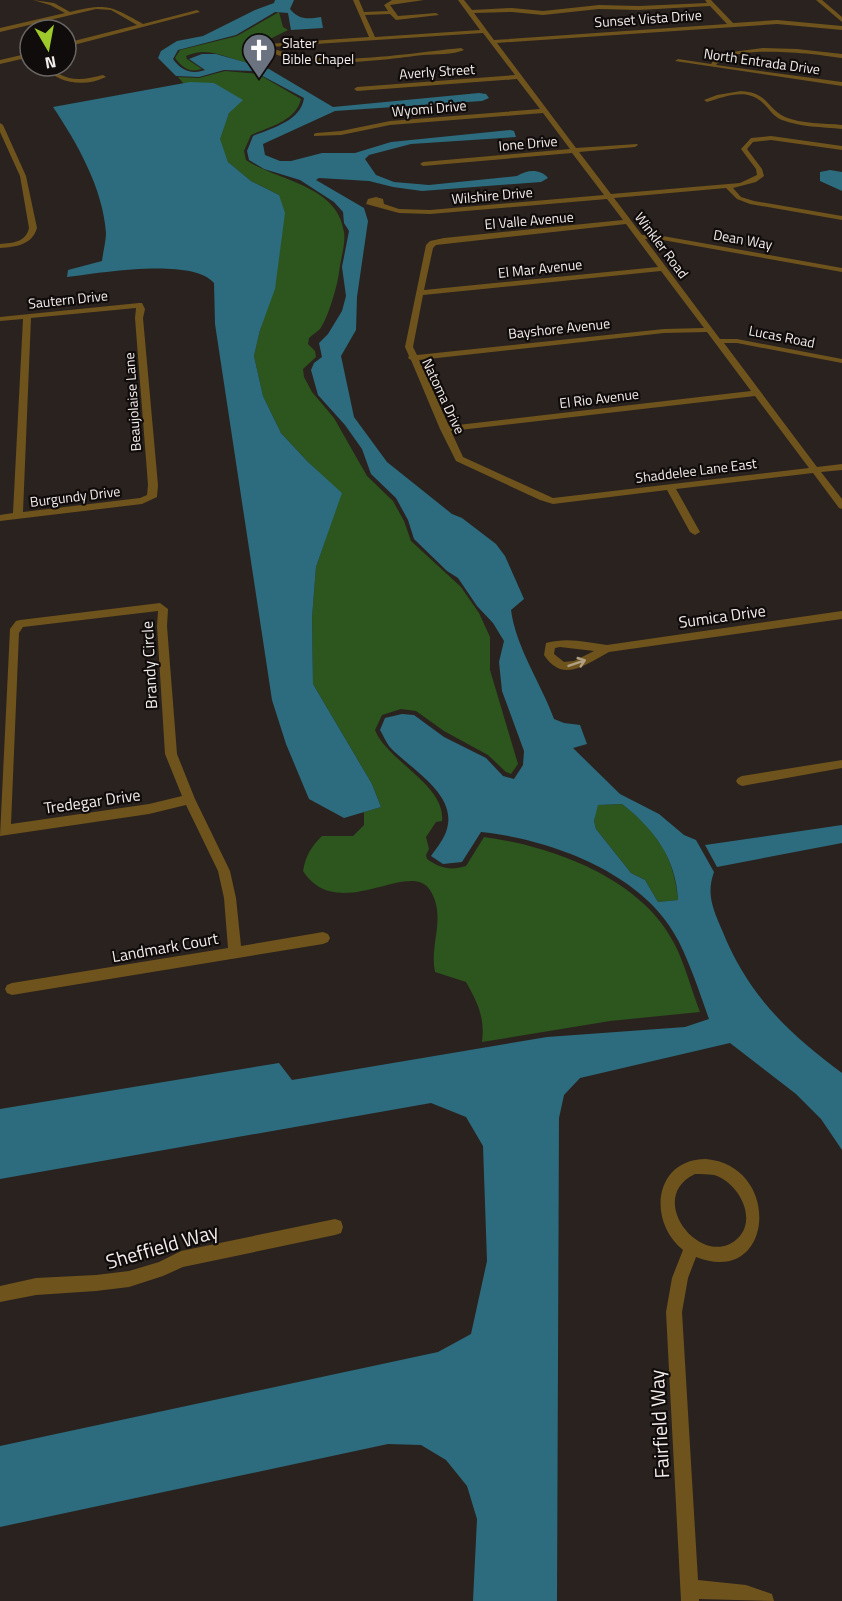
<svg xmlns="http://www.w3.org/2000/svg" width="842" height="1601" font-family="'Titillium Web',sans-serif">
  <rect width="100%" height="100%" fill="#2a221e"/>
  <!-- green -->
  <path fill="#2c561d" d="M279,12L283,27L288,30L254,47L256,64C231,62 211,44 186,56L187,59L202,69C189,73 183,68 175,58L180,50L237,36Z
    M225,71L258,74L301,99C296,121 269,127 251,135L244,151L246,160C278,181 338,185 344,232C346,245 340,260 339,273C337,287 328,318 320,329C317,332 312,335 309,338L308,344L315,351L316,357L303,369L304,377L312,392L334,418L367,476L393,501L404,521L411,541L461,587L479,613L490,637V670L518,764L511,774L506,772L488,755L444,731L416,711L401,709L382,715L375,730C387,761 446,785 442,821L436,822L426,837L429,849L426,855L427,859C440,868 450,871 466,866L484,837C552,846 641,878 674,943C685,964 691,989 700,1012L610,1021L482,1042C485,1018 478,1003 466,982L435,972C429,944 447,917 430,890C410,858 338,925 303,871C306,855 311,847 322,836H353L364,825V812L381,807L372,784L313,684L312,618L316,567L341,494L308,462L281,433L263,396L254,356L260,330L279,195L251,181L228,162L219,139L229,113L214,83H183L178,77L199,78Z
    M622,804C656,830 674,856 678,900L658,902L645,880L631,873L596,829L594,821L597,805Z"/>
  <!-- water -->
  <path fill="#2c6c7e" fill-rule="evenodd" d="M275,0H294L290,9C299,20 307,19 321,17L323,28L291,30L288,13L275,12L236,35L178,50L173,59C181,70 191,75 205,70L189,59L202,54H216L269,69L333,107L479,93L486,94L489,98L482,101L335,111L263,144L265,155L280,161H291L322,153H355L391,142L510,130L514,131L516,137L411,144L369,155L365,159L376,175L394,182L429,185L517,176C526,170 540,168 548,178L541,182L422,191L393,187L369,181L319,178L316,180L364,208L368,221L357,297L356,330L341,356L354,417L387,462L452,514L462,518L496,544L505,556L524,599L511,610C516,648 541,683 554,719L564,723L580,725L587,744L573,748L620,794L659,814L684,835L696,840L714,872C706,894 713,909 722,930C748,995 787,1032 842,1073V1150L821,1119L796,1094L730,1043L580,1078L564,1095L559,1118L557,1601H473L477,1519L467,1486L446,1460L421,1445L388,1444L0,1527V1446L438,1352L471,1334L487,1261L483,1146L466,1117L431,1103L0,1179V1109L279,1063L292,1080L547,1037L685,1027L709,1019C700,994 691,966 679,942C646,874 551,839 481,832L462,862L443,864L431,856C436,849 443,840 446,832C460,794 409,769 389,746C386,742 383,735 380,730L385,718L402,714L414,715L444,737L486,758L503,776L514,779L523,765L524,751L502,691L499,662L504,641L493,623L477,606L458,578L447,571L414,539L408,520L396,498L371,474L362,449L345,425L318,395L311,370L314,363L322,357L319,343L328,334L342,311L346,296L342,267L349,231L344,223L343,212L334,202L300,180L264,169L249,160L247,151L253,136C272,128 301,121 304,98L253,71L224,70L199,77L176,76L158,58L161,51L177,41L203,36L255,10L274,3ZM622,804C654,829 676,858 678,900L658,902L645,880L631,873L596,829L594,821L598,805Z
    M190,82L214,83L243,100L229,113L220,139L228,162L251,181L279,195L285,213L275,289L260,330L254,356L263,396L281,433L308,462L342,493L316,567L312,618L313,684L372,784L381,807L344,818L309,799L286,744L272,700L215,324L214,283C192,257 100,273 67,277L68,270L102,261C103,252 106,241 106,233C103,188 77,143 53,107Z
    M830,170L842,172V191L820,181V172Z
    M842,825V843L717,867L705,845Z"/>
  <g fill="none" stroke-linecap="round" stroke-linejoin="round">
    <!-- minor -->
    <path fill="#6e531c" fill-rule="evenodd" d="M33,0L54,3L70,12C107,3 111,6 143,24L197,10L200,12L66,47V43L137,25L111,10L96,9L0,32V28L65,13L50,5Z
      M353,0H359L364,12L388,11L384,5L392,0H424L390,5L398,16L436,13L439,15L396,20L390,14L365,15L375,37L480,30L458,0H464L472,10L512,8L543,11L599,5L639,6L707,3L705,0H711L733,23L777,20L842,26V30L777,24L497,43L576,148L637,144L638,145L635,147L579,152L611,194L740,183L757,175L756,169L741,149L751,138L771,136L842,146V150L771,140L753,142L747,149L762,169L764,176L756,182L733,188L741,197L754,201L842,216V220L750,204L737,199L726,188L614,198L642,235H657L842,268V272L657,239H645L720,339H737L842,359V363L737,343H724L817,467L842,464V470L821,472L842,499V509L839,508L813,473L676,489L700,532L695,535L690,532L667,490L553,504L540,500L456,461L440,429L411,360L408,358L409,356L405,347L426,245L430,241L444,238L623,220L607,199L430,214L399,213L366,204L368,199L376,197L383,199L384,204L399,209L430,210L604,195L572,153L423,166L420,164L423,162L570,149L543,113L390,125L341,135L314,136V134L316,133L341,131L390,121L540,109L517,79L357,91L354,89L357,87L515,75L483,33L270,47C318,70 408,53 461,48L464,50C453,55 436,54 423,55C382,60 298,72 264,48L267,44L369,37ZM710,6L727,24L494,40L474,13L512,12L543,15L599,9L639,10ZM626,224L658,267L424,290L433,248L436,245ZM661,271L704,328L664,329L417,355L413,347L423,295ZM707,332L751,391L449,426L419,360L664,333ZM755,396L809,468L553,498L463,457L451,431Z
      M816,0H822L842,17V22Z
      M763,48L797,49L842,54V58C815,54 733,43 716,65L842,82V86L675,61L678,59L711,64L717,56L732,52Z
      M30,53V57L0,64V60Z
      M41,66C49,66 52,70 59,74C74,82 87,79 103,75L106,77C83,88 59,83 41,66Z
      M741,91C769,93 766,108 785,117C802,124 824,123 842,125V129C822,127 800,127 782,120C774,117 770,110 764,104C748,87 726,96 707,102L704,100L717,95Z
      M0,123L3,125L26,176L37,228C32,245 16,247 0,248V244C13,243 26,242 29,228L20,176L0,132Z
      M139,303H142L145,309L143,318L158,485L157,497L142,504L0,521V515L13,513L23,319L0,321V317ZM136,308L135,318L148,485L147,495L140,498L23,512L31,318Z
      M160,603L168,609L167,626L177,754L195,799L230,871L236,898L241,946L323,932L328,934L330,938L328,942L323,944L12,995L7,993L5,989L7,985L12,983L228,948L224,898L218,871L186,805L149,814L0,836L10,629L16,621L20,620ZM158,611L157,626L165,754L182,796L149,804L11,824L19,633L23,627Z
      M842,611V619L609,652C586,664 563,684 544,655L546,643C567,637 586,642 607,645ZM560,647L594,651L574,661L564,662L554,654L555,648Z
      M842,760V768L742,786L738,784L736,781L738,778L742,776Z
      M706,1159C783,1166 774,1288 696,1257L688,1278L682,1312L698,1580L746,1585L772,1594L774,1601L699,1599V1601H681L666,1312L672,1278L683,1250C647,1221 654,1159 706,1159ZM695,1174C701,1174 708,1174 714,1175C738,1182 758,1218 738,1238C704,1272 643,1199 695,1174Z
      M335,1219L341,1221L343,1227L341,1233L335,1235L183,1267L163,1276L129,1287L96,1291L36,1295L0,1302V1286L36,1278L96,1275L129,1271L159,1262L181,1251Z"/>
  </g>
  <!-- one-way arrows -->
  <defs><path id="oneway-shaft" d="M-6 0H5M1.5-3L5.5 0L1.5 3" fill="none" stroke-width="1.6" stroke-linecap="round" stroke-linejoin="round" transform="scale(1.5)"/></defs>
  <use stroke="#b0a083" href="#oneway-shaft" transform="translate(577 663) rotate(-19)"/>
  <!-- icons -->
  <defs>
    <symbol id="church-pin" viewBox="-11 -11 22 30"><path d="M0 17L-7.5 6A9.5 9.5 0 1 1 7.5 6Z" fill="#6b7280" stroke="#100c0b"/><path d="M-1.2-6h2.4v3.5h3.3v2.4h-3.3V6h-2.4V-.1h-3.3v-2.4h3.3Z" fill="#fff"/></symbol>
  </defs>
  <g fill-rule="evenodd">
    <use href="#church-pin" x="240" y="31" width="38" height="52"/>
  </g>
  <g text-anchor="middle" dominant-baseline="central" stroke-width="4.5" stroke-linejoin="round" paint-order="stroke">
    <!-- far-street labels -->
    <g font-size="14" fill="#f2ecea" stroke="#100c0b">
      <text transform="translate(648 18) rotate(-4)">Sunset Vista Drive</text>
      <text transform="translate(762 61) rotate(8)">North Entrada Drive</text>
      <text transform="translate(437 71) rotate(-4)">Averly Street</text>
      <text transform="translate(429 108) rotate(-5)">Wyomi Drive</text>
      <text transform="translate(528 143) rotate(-5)">Ione Drive</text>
      <text transform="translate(492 195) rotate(-5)">Wilshire Drive</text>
      <text transform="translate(529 220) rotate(-5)">El Valle Avenue</text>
      <text transform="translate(743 239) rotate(10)">Dean Way</text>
      <text transform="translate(662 245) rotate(53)">Winkler Road</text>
      <text transform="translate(540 268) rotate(-6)">El Mar Avenue</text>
      <text transform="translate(68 299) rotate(-6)">Sautern Drive</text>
      <text transform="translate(559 328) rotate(-6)">Bayshore Avenue</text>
      <text transform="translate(782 336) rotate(11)">Lucas Road</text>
      <text transform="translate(444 396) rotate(65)">Natoma Drive</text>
      <text transform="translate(599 398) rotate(-7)">El Rio Avenue</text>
      <text transform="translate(132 402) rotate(-94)">Beaujolaise Lane</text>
      <text transform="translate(696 470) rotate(-7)">Shaddelee Lane East</text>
      <text transform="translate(75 496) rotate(-7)">Burgundy Drive</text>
    </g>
    <!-- far-poi labels -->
    <g font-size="14" fill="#f2ecea" stroke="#100c0b" text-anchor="start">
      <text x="282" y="42">Slater<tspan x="282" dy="16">Bible Chapel</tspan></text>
    </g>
    <!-- street labels -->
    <g font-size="16" fill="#f2ecea" stroke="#100c0b">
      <text transform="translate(722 616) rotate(-8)">Sumica Drive</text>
      <text transform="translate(149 665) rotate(-93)">Brandy Circle</text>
      <text transform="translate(92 801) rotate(-8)">Tredegar Drive</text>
      <text transform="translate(165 947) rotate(-10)">Landmark Court</text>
    </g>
    <!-- near-street labels -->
    <g font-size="20" fill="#f2ecea" stroke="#100c0b">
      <text transform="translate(162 1246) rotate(-16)">Sheffield Way</text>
      <text transform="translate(659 1424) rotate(-93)">Fairfield Way</text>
    </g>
  </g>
  <!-- north arrow -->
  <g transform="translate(48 48) rotate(170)"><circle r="28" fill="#100c0b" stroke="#6a6664" stroke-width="1.5"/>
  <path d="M0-4.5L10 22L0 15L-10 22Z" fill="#9fca2c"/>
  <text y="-9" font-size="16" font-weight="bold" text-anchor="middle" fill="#f2ecea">N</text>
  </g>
</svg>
